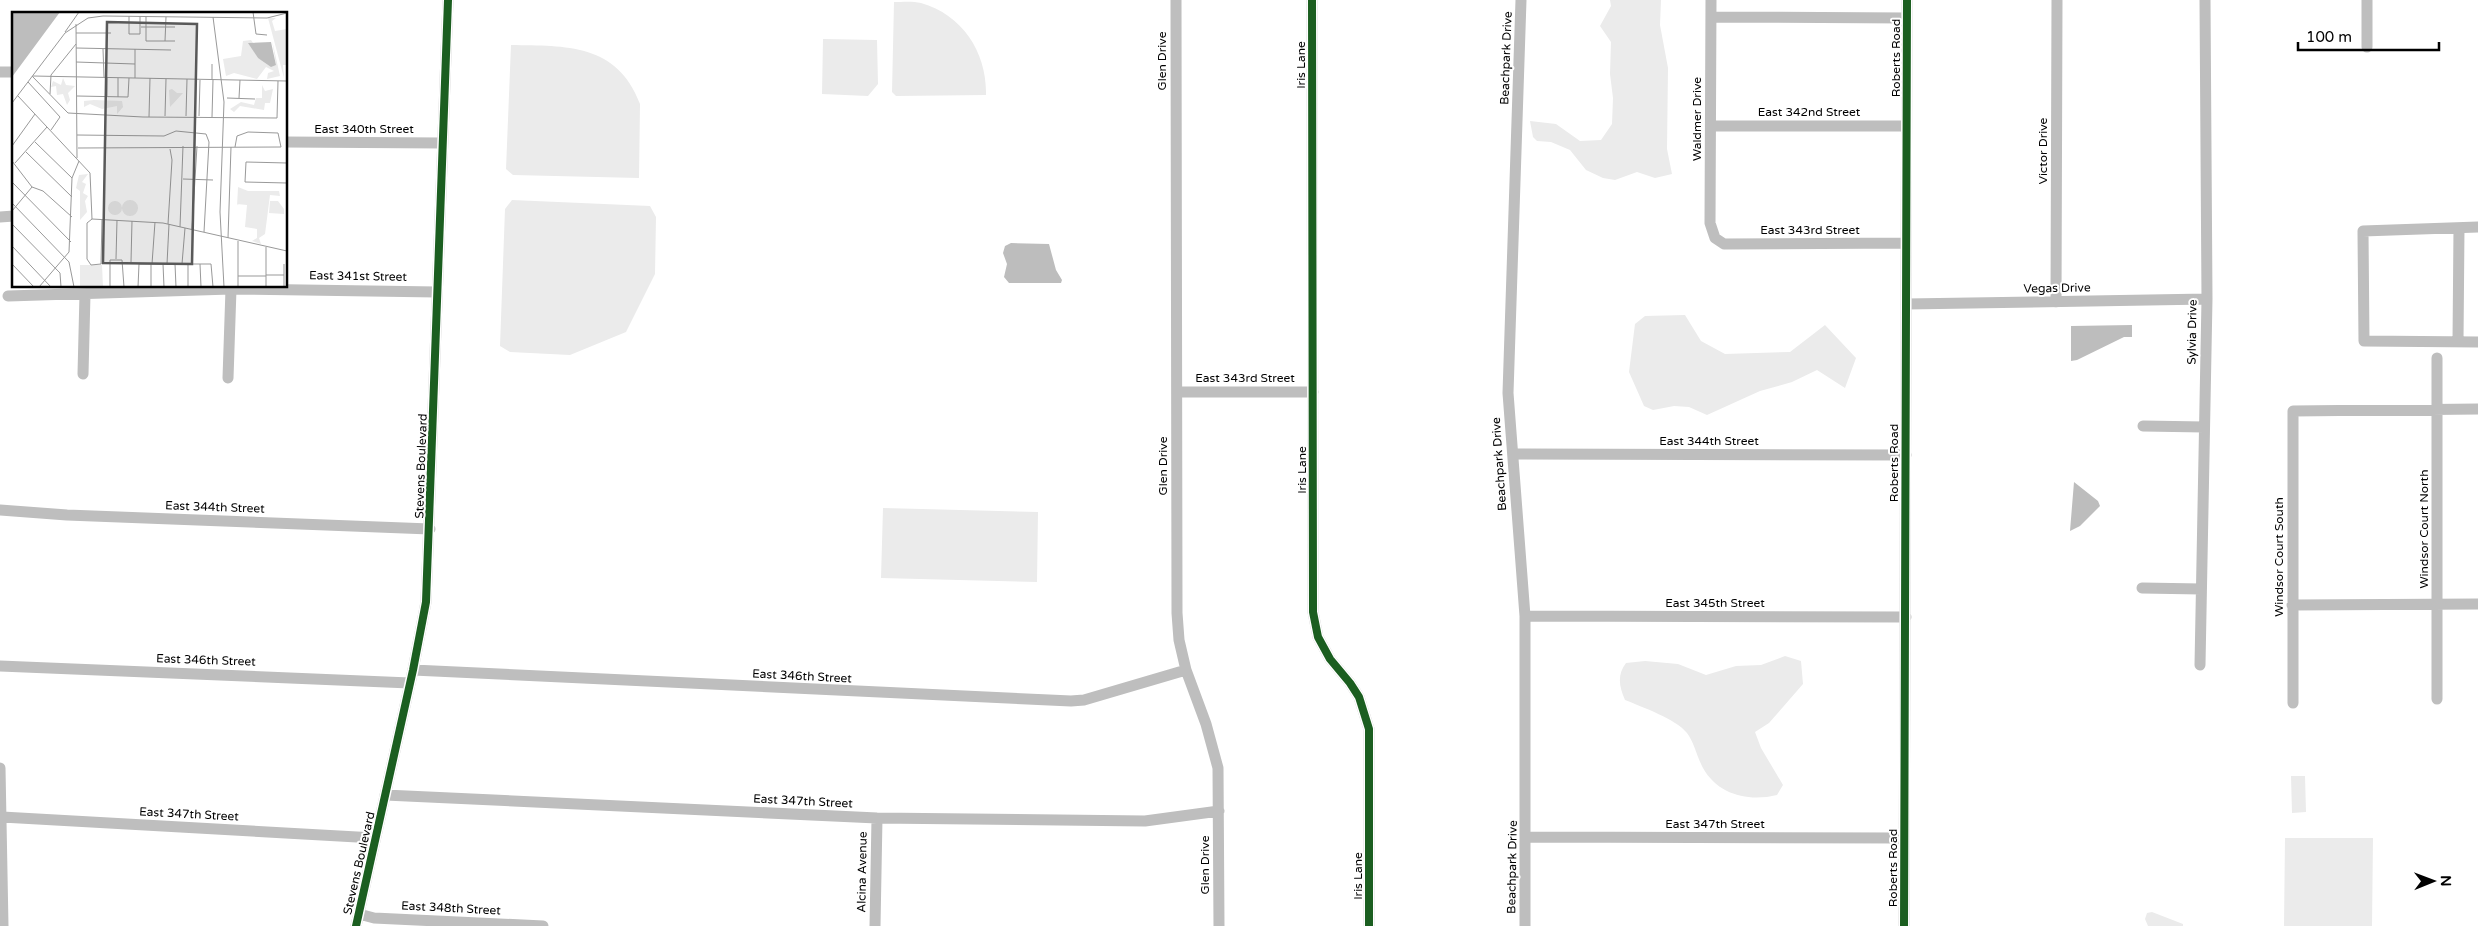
<svg xmlns="http://www.w3.org/2000/svg" width="2478" height="926" font-family="'Varela Round',sans-serif">
  <rect width="100%" height="100%" fill="#fff"/>
  <!-- green -->
  <path fill="#ebebeb" d="M1610,0H1661L1660,25L1668,68L1667,149L1672,174L1655,178L1637,172L1615,180L1603,178L1586,170L1570,150L1551,142L1537,141L1533,137L1530,121L1556,124L1580,141L1601,140L1612,124L1613,98L1610,74L1611,42L1600,26L1611,6Z
    M894,2C902,2 913,1 921,3C963,15 987,53 986,95L896,96L892,92Z
    M823,39L877,40L878,84L868,96L822,94Z
    M511,45C566,46 617,43 640,104L639,178L513,175L506,169Z
    M512,200L650,206L656,217L655,274L626,332L570,355L510,352L500,346L505,209Z
    M1685,315L1701,341L1725,354L1790,352L1825,325L1856,358L1845,388L1817,370L1792,382L1760,391L1707,415L1689,407L1674,406L1653,410L1644,406L1629,372L1635,324L1645,316Z
    M883,508L1038,512L1037,582L881,578Z
    M1785,656L1801,661L1803,684L1769,723L1755,732L1761,748L1783,785L1777,795C1749,802 1718,795 1703,768C1697,757 1694,742 1687,733C1676,719 1642,707 1625,700C1619,686 1617,675 1626,663L1645,661L1678,664L1706,675L1736,666L1761,665Z
    M2291,776H2305L2306,812L2292,813Z
    M2285,838H2373L2372,926H2284Z
    M2152,912L2183,924V926H2148L2145,919L2147,913Z"/>
  <!-- water -->
  <path fill="#bdbdbd" d="M1011,243L1049,244L1056,270L1062,280L1061,283H1009L1004,277L1007,264L1003,253L1005,246Z
    M2132,325V337H2124L2077,360L2071,361V326Z
    M2074,482L2098,501L2100,506L2080,526L2070,531Z"/>
  <g fill="none" stroke-linecap="round" stroke-linejoin="round">
    <!-- minor -->
    <path stroke="#bebebe" stroke-width="11" d="M1176,0L1177,613L1179,640L1186,670L1206,724L1218,768L1219,926
      M1312,0L1313,612L1318,637L1330,659L1350,683L1359,697L1369,729V926
      M1521,0L1508,393L1525,616V926
      M1711,0L1710,223L1715,238L1724,244L1906,243
      M2367,0V47
      M1711,17L1907,18
      M0,72H14
      M1711,126H1906
      M286,142L442,143
      M0,217L14,216
      M2478,227L2363,231L2364,341L2478,342
      M8,296L231,289L437,292
      M2056,302L2057,0
      M1907,304L2207,299
      M2458,342L2459,228
      M83,374L85,294
      M228,378L231,289
      M1177,392H1313
      M2143,426L2204,427
      M1513,454L1906,455
      M0,510L67,515L430,529
      M2142,588L2201,589
      M2292,605L2478,604
      M1525,616L1906,617
      M2200,665L2207,299L2205,0
      M0,666L410,683
      M413,670L1071,701L1084,700L1186,670
      M2437,699V358
      M2293,703V411L2478,409
      M0,768L3,926
      M385,795L877,818L1145,821L1219,811
      M2,817L375,838
      M1526,837L1904,838
      M359,914L374,918L543,926
      M356,926L413,670L426,602L448,0
      M875,926L877,818
      M1904,926L1907,0"/>
    <defs>
      <path id="cycleway" d="M1312,0L1313,612L1318,637L1330,659L1350,683L1359,697L1369,729V926
        M356,926L413,670L426,602L448,0
        M1904,926L1907,0"/>
    </defs>
    <!-- cycleway casing -->
    <use href="#cycleway" stroke="#fff" stroke-width="11"/>
    <!-- cycleway -->
    <use href="#cycleway" stroke="#1b5e20" stroke-width="8"/>
  </g>
  <g text-anchor="middle" dominant-baseline="central" stroke-width="4" stroke-linejoin="round" paint-order="stroke">
    <!-- street labels -->
    <g font-size="12" fill="#000" stroke="#fff">
      <text transform="translate(1506 58) rotate(-88)">Beachpark Drive</text>
      <text transform="translate(1896 58) rotate(-90)">Roberts Road</text>
      <text transform="translate(1162 61) rotate(-90)">Glen Drive</text>
      <text transform="translate(1301 65) rotate(-90)">Iris Lane</text>
      <text x="1809" y="112">East 342nd Street</text>
      <text transform="translate(1697 119) rotate(-90)">Waldmer Drive</text>
      <text x="364" y="129">East 340th Street</text>
      <text transform="translate(2043 151) rotate(-90)">Victor Drive</text>
      <text x="1810" y="230">East 343rd Street</text>
      <text transform="translate(358 276) rotate(1)">East 341st Street</text>
      <text transform="translate(2057 288) rotate(-1)">Vegas Drive</text>
      <text transform="translate(2192 332) rotate(-89)">Sylvia Drive</text>
      <text x="1245" y="378">East 343rd Street</text>
      <text x="1709" y="441">East 344th Street</text>
      <text transform="translate(1894 463) rotate(-90)">Roberts Road</text>
      <text transform="translate(1499 464) rotate(-94)">Beachpark Drive</text>
      <text transform="translate(421 466) rotate(-88)">Stevens Boulevard</text>
      <text transform="translate(1163 466) rotate(-90)">Glen Drive</text>
      <text transform="translate(1302 470) rotate(-90)">Iris Lane</text>
      <text transform="translate(215 507) rotate(2)">East 344th Street</text>
      <text transform="translate(2424 529) rotate(-90)">Windsor Court North</text>
      <text transform="translate(2279 557) rotate(-90)">Windsor Court South</text>
      <text x="1715" y="603">East 345th Street</text>
      <text transform="translate(206 660) rotate(2)">East 346th Street</text>
      <text transform="translate(802 676) rotate(3)">East 346th Street</text>
      <text transform="translate(803 801) rotate(3)">East 347th Street</text>
      <text transform="translate(189 814) rotate(3)">East 347th Street</text>
      <text x="1715" y="824">East 347th Street</text>
      <text transform="translate(359 863) rotate(-77)">Stevens Boulevard</text>
      <text transform="translate(1205 865) rotate(-90)">Glen Drive</text>
      <text transform="translate(1512 867) rotate(-89)">Beachpark Drive</text>
      <text transform="translate(1893 868) rotate(-90)">Roberts Road</text>
      <text transform="translate(862 872) rotate(-89)">Alcina Avenue</text>
      <text transform="translate(1358 876) rotate(-90)">Iris Lane</text>
      <text transform="translate(451 908) rotate(3)">East 348th Street</text>
    </g>
  </g>
  <!-- overview -->
  <g transform="translate(12 12)">
    <rect width="275" height="275" fill="#fff"/>
    <path d="M256,6H264L260,9L263,19L275,17V53H271L272,66ZM239,28L241,31H237L246,46L264,53L260,28L268,64L255,67L256,61L262,59L254,55L245,67L222,61L214,64L211,47L229,44L231,29ZM51,66L54,73L63,74L56,81L58,88L55,93L51,82L45,83L44,74L39,75L41,69L49,73ZM250,73L253,79L261,77L258,91H253L252,98L228,94L222,100L218,97L229,90L242,93L244,86H250ZM160,77L165,81H171L158,95L157,78ZM82,88L110,89L111,95L105,102V94L90,97L78,92L72,95V89ZM76,162L70,170L74,172L71,181L76,184L73,189L75,200L68,208V179L64,176L67,163ZM226,175L236,179H267L268,184L258,183L253,222L247,226L249,232L240,229L245,226V217L233,215L235,193L225,192V195ZM110 196a8 8 0 1 1 16 0a8 8 0 1 1-16 0ZM258,189H266L272,197V202L257,201ZM96 196a7 7 0 1 1 14 0a7 7 0 1 1-14 0ZM68,253H90L91,275H68Z" fill="#ebebeb"/>
    <path d="M0,0H48L0,65ZM259,30L264,53L259,55L246,46L236,31Z" fill="#bdbdbd"/>
    <path fill="none" stroke="#999" stroke-width="1" d="M241,0L244,22L255,23M117,4V22H128V4M134,5V29H163M201,5L212,90L208,200L212,275M64,12L65,146M129,15H163M53,20L67,0M64,21H99M153,29L154,5M64,36L159,38M91,37L92,65M64,50L123,52M200,52V68M20,64L56,101L131,105L265,106L266,69M21,64L275,69M123,66V37M16,70L48,105L39,118M38,82L39,63L64,32M6,84L78,161L80,207M65,84L116,85L117,66M95,85V66M106,85V66M215,86L243,87M227,86L228,68M0,91L53,21L76,6L91,4L255,6L275,1M153,104L154,67M174,104L175,67M187,104L188,68M137,105L138,66M200,105L201,68M65,123L152,124L164,119L194,122L197,130L192,220M23,130L60,166M0,134L23,102M66,136L269,135L266,121L236,120L225,124L223,135M14,140L60,185M0,149L20,175L31,179L60,205M3,151L35,115M275,151L234,150L233,170L275,171M171,167L201,168M0,170L59,230M0,191L57,250L62,275M0,199L20,175M80,207L151,211L275,239M80,207L75,211V247L79,253L89,252L90,207M0,212L48,261L49,275M156,212L160,148L158,137M168,215L171,134M180,217L185,134M216,226L219,135M226,229V275M0,234L39,275M254,235V275M104,247L105,208M119,250L120,209M0,252L22,275M139,252V275M140,252L143,210M151,252L152,275M155,252L157,212M163,252L164,275M170,252L173,216M176,252V275M188,252L189,275M272,252V275M254,263H272M226,264H254M27,275L57,240L60,166L67,149M98,275V248H110L112,275M126,275L127,252H199L201,275"/>
    <path fill="#595959" fill-opacity="0.15" stroke="#595959" stroke-width="2.5" d="M95,10L185,12L180,252L91,251Z"/>
    <rect width="275" height="275" fill="none" stroke="#000" stroke-width="2.5"/>
  </g>
  <!-- north arrow -->
  <g transform="translate(2433 881) rotate(89)" stroke="#ffffff" stroke-width="4" paint-order="stroke">
  <path d="M0-4L9 19L0 12L-9 19Z" fill="#000000"/>
  <text y="-8" font-size="14" font-weight="bold" text-anchor="middle" fill="#000000">N</text>
  </g>
  <!-- scale -->
  <path d="M2298 42v8h141v-8" fill="none" stroke="#000000" stroke-width="2.5"/>
  <text x="2306" y="42" font-size="15" fill="#000000" stroke="#ffffff" stroke-width="4" paint-order="stroke">100 m</text>
</svg>
